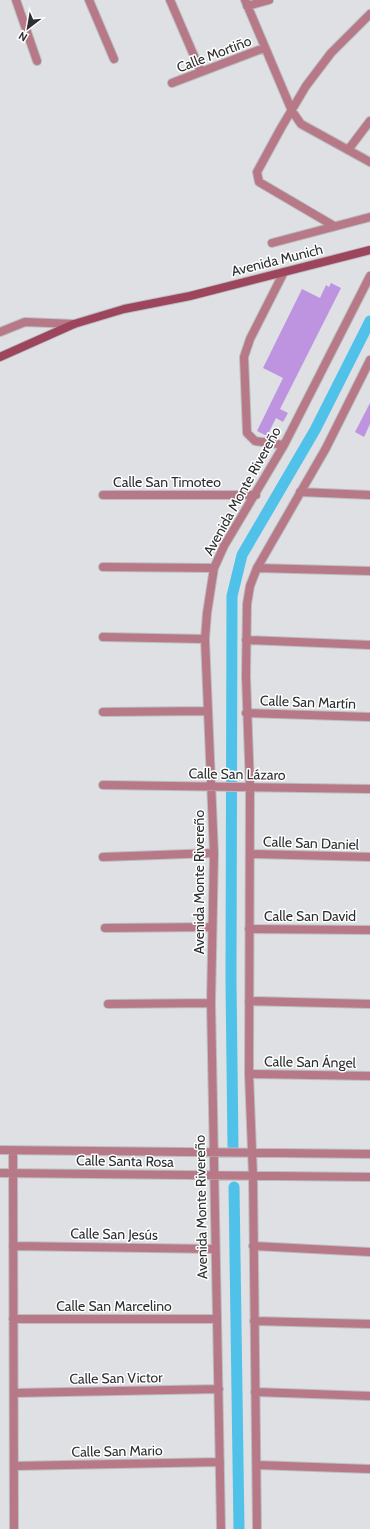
<svg xmlns="http://www.w3.org/2000/svg" width="370" height="1529" font-family="Cabin,sans-serif">
  <rect width="100%" height="100%" fill="#dee0e4"/>
  <g fill="none" stroke-linecap="round" stroke-linejoin="round">
    <!-- canal -->
    <path stroke="#50c1e9" stroke-width="11" d="M233,1147L231,981L232,596L242,555L315,430L370,321
      M234,1187L239,1529"/>
  </g>
  <!-- building -->
  <path fill="#be94e0" d="M331,283L341,288L280,409L288,413L283,422L276,418L267,436L257,431L283,378L263,368L302,289L320,298L326,285L329,287Z
    M370,403V424L364,437L355,432Z"/>
  <g fill="none" stroke-linecap="round" stroke-linejoin="round">
    <defs>
      <path id="minor" d="M16,0L37,61
        M89,0L114,59
        M170,0L201,72
        M245,0L292,111L301,124L370,162
        M247,6L269,0
        M172,83L264,48
        M348,150L370,121
        M334,226L259,182L257,172L281,128L306,86L331,53L370,14
        M272,243L370,217
        M0,332L25,322L74,324
        M284,445L255,441L247,433L244,357L250,339L284,272
        M300,492L370,495
        M103,495H256
        M103,567L214,568
        M257,568L370,571
        M103,637L205,639
        M246,640L370,645
        M103,712L208,711
        M246,713L370,717
        M103,785L370,789
        M250,854L370,857
        M103,857L214,853
        M105,928L212,927
        M249,929L370,930
        M249,1001L370,1004
        M108,1004L211,1003
        M249,1074L370,1076
        M0,1150L370,1154
        M13,1151L14,1529
        M0,1173L370,1177
        M13,1246L214,1249
        M253,1246L370,1252
        M13,1319H216
        M254,1321L370,1324
        M255,1392L370,1396
        M14,1393L219,1389
        M257,1465L370,1469
        M14,1466L220,1462
        M221,1529L211,1003L214,853L205,639L207,613L214,568L224,546L284,445L370,276
        M257,1529L253,1176L249,1074L250,787L246,676L247,604L250,586L257,568L326,448L370,360"/>
      <path id="secondary" d="M0,357L74,324L124,309L190,296L370,250"/>
    </defs>
    <!-- minor casing -->
    <use href="#minor" stroke="#bbbdc0" stroke-width="10"/>
    <!-- secondary casing -->
    <use href="#secondary" stroke="#bbbdc0" stroke-width="10"/>
    <!-- minor -->
    <use href="#minor" stroke="#b77987" stroke-width="8"/>
    <!-- secondary -->
    <use href="#secondary" stroke="#9d455d" stroke-width="8"/>
  </g>
  <g text-anchor="middle" dominant-baseline="central" stroke-width="3" stroke-linejoin="round" paint-order="stroke">
    <!-- street labels -->
    <g font-size="14" fill="#2e2f30" stroke="#fff">
      <text transform="translate(214 54) rotate(-21)">Calle Mortiño</text>
      <text transform="translate(277 260) rotate(-14)">Avenida Munich</text>
      <text x="167" y="482">Calle San Timoteo</text>
      <text transform="translate(242 491) rotate(-61)">Avenida Monte Rivereño</text>
      <text transform="translate(308 702) rotate(2)">Calle San Martín</text>
      <text transform="translate(237 774) rotate(1)">Calle San Lázaro</text>
      <text transform="translate(311 843) rotate(2)">Calle San Daniel</text>
      <text transform="translate(199 882) rotate(-90)">Avenida Monte Rivereño</text>
      <text x="310" y="916">Calle San David</text>
      <text transform="translate(310 1062) rotate(1)">Calle San Ángel</text>
      <text transform="translate(125 1161) rotate(1)">Calle Santa Rosa</text>
      <text transform="translate(201 1207) rotate(-91)">Avenida Monte Rivereño</text>
      <text transform="translate(114 1234) rotate(1)">Calle San Jesús</text>
      <text x="114" y="1306">Calle San Marcelino</text>
      <text transform="translate(116 1378) rotate(-1)">Calle San Victor</text>
      <text transform="translate(117 1451) rotate(-1)">Calle San Mario</text>
    </g>
  </g>
  <!-- north arrow -->
  <g transform="translate(28 28) rotate(211)" stroke="#ffffff" stroke-width="3" paint-order="stroke">
  <path d="M0-3L7 15L0 10L-7 15Z" fill="#2e2f30"/>
  <text y="-6" font-size="11" font-weight="bold" text-anchor="middle" fill="#2e2f30">N</text>
  </g>
</svg>
